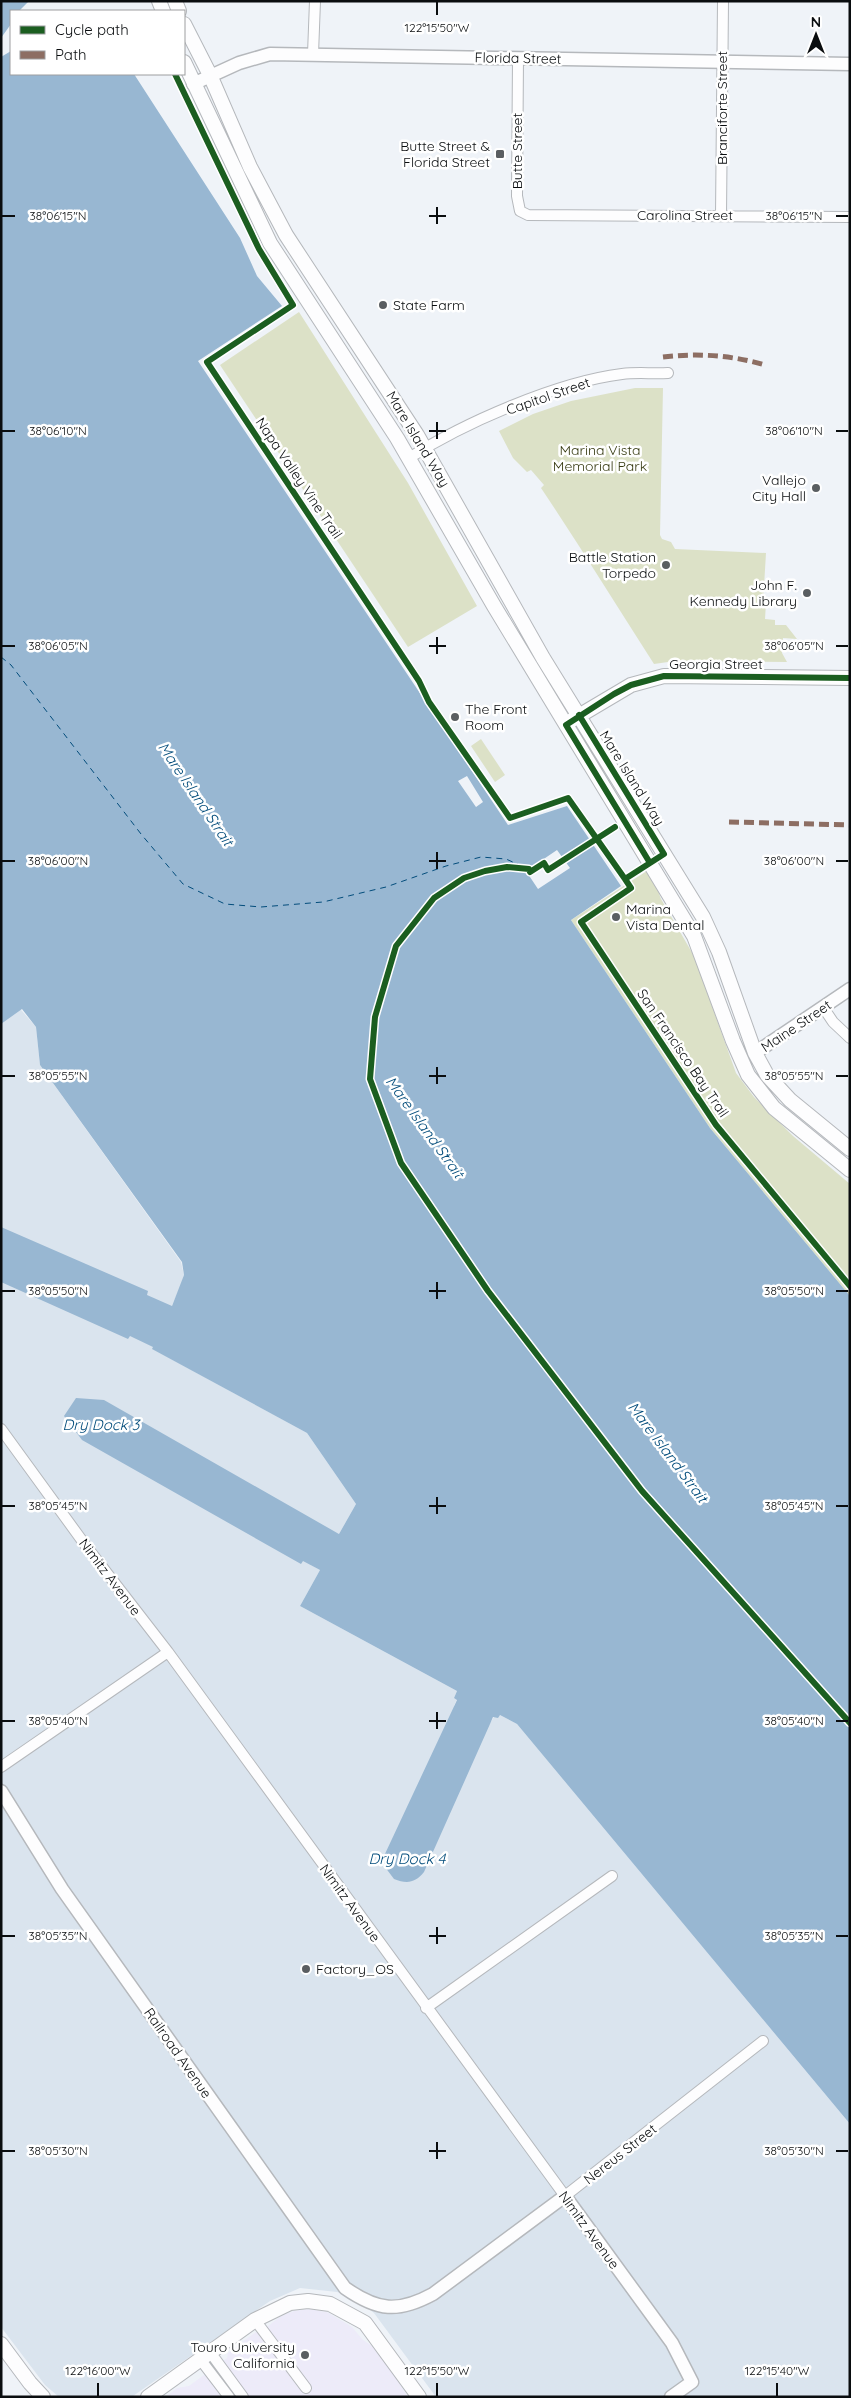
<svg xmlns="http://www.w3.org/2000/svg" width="851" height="2398" font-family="Quicksand,sans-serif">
  <rect width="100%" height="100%" fill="#eff3f8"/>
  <!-- built -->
  <path fill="#dae4ee" d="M1,987L36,1027L40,1065L181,1262L184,1275L181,1285L153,1349L307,1433L356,1504L339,1534L330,1530L311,1565L320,1570L300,1606L457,1691L454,1698L457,1699L454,1706L490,1723L494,1717L500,1715L517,1724L850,2124V2397H436L374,2313L357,2300L337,2292L300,2288L270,2301L133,2396L59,2397L45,2385L1,2327Z"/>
  <!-- education -->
  <path fill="#edebf9" d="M308,2309L327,2312L352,2327L363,2340L378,2350L408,2397H166L177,2388L189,2386L227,2358L228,2353L246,2339L256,2332L259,2333L281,2316L294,2311Z"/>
  <!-- green -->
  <path fill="#dce1c7" d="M299,312L408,483L477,606L408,647L220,365Z
    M635,388H663L660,535L662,539L671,542L675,549L766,553L763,603H766L765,619L775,620V625H786L797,639L783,638L782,653L787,662L675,661L654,664C616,605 580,546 541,488L544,485L531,470L527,472L513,458L499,431L533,414L571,401Z
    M481,739L505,775L495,782L471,746Z
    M650,869L661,899L694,956L736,1073L754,1097L793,1136L850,1184V1296L710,1128L571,920Z"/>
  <!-- water -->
  <path fill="#98b7d2" d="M1,1H29L19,11H11V24L1,38Z
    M11,51V74H134L240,238L257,276L282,306L198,361L508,825L567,806L621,886L571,920L710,1128L850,1296V2124L517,1724L500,1715L498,1718L493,1717L490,1724L424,1872C415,1883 407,1884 394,1879L385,1867L384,1856L457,1700L454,1698L457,1691L300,1606L320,1570L303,1561L301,1564L82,1440L64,1416L76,1398L104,1400L339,1534L356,1504L307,1433L152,1349L153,1347L130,1336L128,1339L1,1282V1227L148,1291L147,1295L172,1306L184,1275L182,1262L40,1065L36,1027L22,1009L1,1024V57Z"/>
  <!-- pier -->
  <path fill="#eff3f8" d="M467,776L483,802L476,807L458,781Z
    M557,850L570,868L538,889L526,871Z"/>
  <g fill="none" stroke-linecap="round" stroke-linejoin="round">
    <!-- ferry -->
    <path stroke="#024c7b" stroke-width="1" stroke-dasharray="6 5" stroke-linecap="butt" d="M1,657L11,665L141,834L183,884L225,904L261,907L323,902L386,887L446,866L481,857L506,859L526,868
      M529,869L507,867L485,871L464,878L434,898L396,946L375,1017L370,1079L401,1163L488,1291L642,1491L850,1723"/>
    <defs>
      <path id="minor" d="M313,54L315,1
        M518,58L517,196L520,211L528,215L850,217
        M721,215L723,1
        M409,458C464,423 557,382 622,374C637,372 653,374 668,373
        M823,1007L833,1022L850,1038
        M1,1429L86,1546L168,1652L565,2196L763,2041
        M1,1767L168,1652
        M426,2008L612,1876
        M255,2320L306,2388
        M210,2352L243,2397
        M200,2359L229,2397"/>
      <path id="tertiary" d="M193,84L239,63L270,54L850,64
        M755,1053L850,989
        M1,1791L62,1889L345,2288C378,2311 398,2313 433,2294L565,2196L672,2343L692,2382L671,2397"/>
      <path id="secondary" d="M159,1L163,11
        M175,1L179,11
        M184,24L210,75L250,167L286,235L417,435L543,658L703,917L719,952L755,1053L767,1075L790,1100L850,1149
        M184,62L270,243L397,438L494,606L694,936L733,1041L748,1075L774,1108L850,1170
        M572,720L631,685L664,676L850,678
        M1,2344L30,2383L43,2397
        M148,2397L255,2320L290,2303L308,2301L330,2304L365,2323L419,2397"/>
    </defs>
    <!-- minor casing -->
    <use href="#minor" stroke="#b5b8bc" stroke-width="12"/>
    <!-- tertiary casing -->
    <use href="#tertiary" stroke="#b5b8bc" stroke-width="15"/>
    <!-- secondary casing -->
    <use href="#secondary" stroke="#b5b8bc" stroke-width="16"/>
    <!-- minor -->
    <use href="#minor" stroke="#fdfdfe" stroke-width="10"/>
    <!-- tertiary -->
    <use href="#tertiary" stroke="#fdfdfe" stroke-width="12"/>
    <!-- secondary -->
    <use href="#secondary" stroke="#fdfdfe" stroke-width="14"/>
    <!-- quiet -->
    <path stroke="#8d6e63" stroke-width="5" stroke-dasharray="10 5" stroke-linecap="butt" d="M663,357C697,353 731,355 765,365
      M729,822L850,825"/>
    <defs>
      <path id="cycleway" d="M175,74L259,249L293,305L207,362L419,681L429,702L510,818L568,798L625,879L631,888L581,922L716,1125L850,1286
        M579,715L664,854L625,879
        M615,827L548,870L544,863L530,872L529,869L507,867L485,871L464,878L434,898L396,946L375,1017L370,1079L401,1163L488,1291L642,1491L850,1723
        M650,863L566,725L614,694L631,685L664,676L850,678"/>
    </defs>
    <!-- cycleway casing -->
    <use href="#cycleway" stroke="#fff" stroke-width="9"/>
    <!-- cycleway -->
    <use href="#cycleway" stroke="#1b5e20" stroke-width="6"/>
  </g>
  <!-- ticks -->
  <path fill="none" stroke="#0a0d0f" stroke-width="2" d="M437,2V15M437,207V224M2,216H15M429,216H446M836,216H848M437,422V439M2,431H15M429,431H446M836,431H848M437,637V654M2,646H15M429,646H446M836,646H848M437,852V869M2,861H15M429,861H446M836,861H848M437,1067V1084M2,1076H15M429,1076H446M836,1076H848M437,1282V1299M2,1291H15M429,1291H446M836,1291H848M437,1497V1514M2,1506H15M429,1506H446M836,1506H848M437,1712V1729M2,1721H15M429,1721H446M836,1721H848M437,1927V1944M2,1936H15M429,1936H446M836,1936H848M437,2142V2159M2,2151H15M429,2151H446M836,2151H848M98,2383V2396M437,2383V2396M777,2383V2396"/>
  <!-- markers -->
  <g fill="#5a5e61" stroke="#fff" stroke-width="2">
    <rect x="495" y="149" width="10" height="10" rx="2.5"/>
    <circle cx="383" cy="305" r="5"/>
    <circle cx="816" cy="488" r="5"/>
    <circle cx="666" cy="565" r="5"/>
    <circle cx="807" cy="593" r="5"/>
    <circle cx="455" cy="717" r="5"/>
    <circle cx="616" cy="917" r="5"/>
    <circle cx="306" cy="1969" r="5"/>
    <circle cx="305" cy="2355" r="5"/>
  </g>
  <g text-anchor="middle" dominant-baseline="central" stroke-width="5" stroke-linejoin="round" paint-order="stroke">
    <!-- street labels -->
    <g font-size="14" fill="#0a0d0f" stroke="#fff">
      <text transform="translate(518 58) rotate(1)">Florida Street</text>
      <text transform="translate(722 108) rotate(-90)">Branciforte Street</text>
      <text transform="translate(517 151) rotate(-90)">Butte Street</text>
      <text x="685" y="215">Carolina Street</text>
      <text transform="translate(548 396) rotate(-19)">Capitol Street</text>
      <text transform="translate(418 439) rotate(59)">Mare Island Way</text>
      <text transform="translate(299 478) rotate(56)">Napa Valley Vine Trail</text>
      <text x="716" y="664">Georgia Street</text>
      <text transform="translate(632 778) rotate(58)">Mare Island Way</text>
      <text transform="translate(796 1026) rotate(-34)">Maine Street</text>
      <text transform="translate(683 1053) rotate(56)">San Francisco Bay Trail</text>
      <text transform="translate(110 1577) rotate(53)">Nimitz Avenue</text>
      <text transform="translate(350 1903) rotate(54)">Nimitz Avenue</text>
      <text transform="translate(178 2053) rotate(55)">Railroad Avenue</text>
      <text transform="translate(620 2154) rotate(-38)">Nereus Street</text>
      <text transform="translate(589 2230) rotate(54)">Nimitz Avenue</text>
    </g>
    <!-- poi labels -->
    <g font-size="14" fill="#0a0d0f" stroke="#fff" text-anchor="end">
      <text x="490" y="146">Butte Street &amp;<tspan x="490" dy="16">Florida Street</tspan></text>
      <text x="393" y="305" text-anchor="start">State Farm</text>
      <text x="806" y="480">Vallejo<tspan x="806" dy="16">City Hall</tspan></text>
      <text x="656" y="557">Battle Station<tspan x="656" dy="16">Torpedo</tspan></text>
      <text x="797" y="585">John F.<tspan x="797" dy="16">Kennedy Library</tspan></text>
      <text x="465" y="709" text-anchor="start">The Front<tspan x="465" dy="16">Room</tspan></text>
      <text x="626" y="909" text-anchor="start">Marina<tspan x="626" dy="16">Vista Dental</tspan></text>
      <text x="316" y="1969" text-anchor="start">Factory_OS</text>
      <text x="295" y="2347">Touro University<tspan x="295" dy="16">California</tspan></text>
    </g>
    <!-- park labels -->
    <g font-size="14" fill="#363a11" stroke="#fff">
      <text x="600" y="450">Marina Vista<tspan x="600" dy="16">Memorial Park</tspan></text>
    </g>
    <!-- water labels -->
    <g font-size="15" font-style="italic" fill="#024c7b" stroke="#fff">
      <text transform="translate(196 794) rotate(56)">Mare Island Strait</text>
      <text transform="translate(425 1127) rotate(54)">Mare Island Strait</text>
      <text x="101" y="1424">Dry Dock 3</text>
      <text transform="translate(668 1452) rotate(53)">Mare Island Strait</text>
      <text x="407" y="1858">Dry Dock 4</text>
    </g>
  </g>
  <g font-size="12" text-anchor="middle" fill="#0a0d0f" stroke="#fff" stroke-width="5" stroke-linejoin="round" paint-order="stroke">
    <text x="437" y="32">122°15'50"W</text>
    <text x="58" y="220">38°06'15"N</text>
    <text x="794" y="220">38°06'15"N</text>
    <text x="58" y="435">38°06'10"N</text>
    <text x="794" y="435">38°06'10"N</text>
    <text x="58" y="650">38°06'05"N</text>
    <text x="794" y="650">38°06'05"N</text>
    <text x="58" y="865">38°06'00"N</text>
    <text x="794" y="865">38°06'00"N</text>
    <text x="58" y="1080">38°05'55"N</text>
    <text x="794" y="1080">38°05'55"N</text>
    <text x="58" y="1295">38°05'50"N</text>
    <text x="794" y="1295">38°05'50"N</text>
    <text x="58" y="1510">38°05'45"N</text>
    <text x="794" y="1510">38°05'45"N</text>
    <text x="58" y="1725">38°05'40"N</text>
    <text x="794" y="1725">38°05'40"N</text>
    <text x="58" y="1940">38°05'35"N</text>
    <text x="794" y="1940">38°05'35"N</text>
    <text x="58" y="2155">38°05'30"N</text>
    <text x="794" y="2155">38°05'30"N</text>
    <text x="98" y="2375">122°16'00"W</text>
    <text x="437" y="2375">122°15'50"W</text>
    <text x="777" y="2375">122°15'40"W</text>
  </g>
  <!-- border -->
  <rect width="851" height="2398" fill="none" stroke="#0a0d0f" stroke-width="5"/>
  <!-- legend -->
  <rect x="10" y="10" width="175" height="65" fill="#ffffff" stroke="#9d9e9f"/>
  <rect x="20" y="26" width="25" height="8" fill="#1b5e20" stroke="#9d9e9f"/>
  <text x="55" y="35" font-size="15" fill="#0a0d0f">Cycle path</text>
  <rect x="20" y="51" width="25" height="8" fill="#8d6e63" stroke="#9d9e9f"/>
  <text x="55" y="60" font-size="15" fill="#0a0d0f">Path</text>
  <!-- north arrow -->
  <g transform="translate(816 35)" stroke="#ffffff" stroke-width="4" paint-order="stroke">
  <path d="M0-4L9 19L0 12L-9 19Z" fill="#0a0d0f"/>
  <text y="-8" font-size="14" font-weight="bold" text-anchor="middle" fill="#0a0d0f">N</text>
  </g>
</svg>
